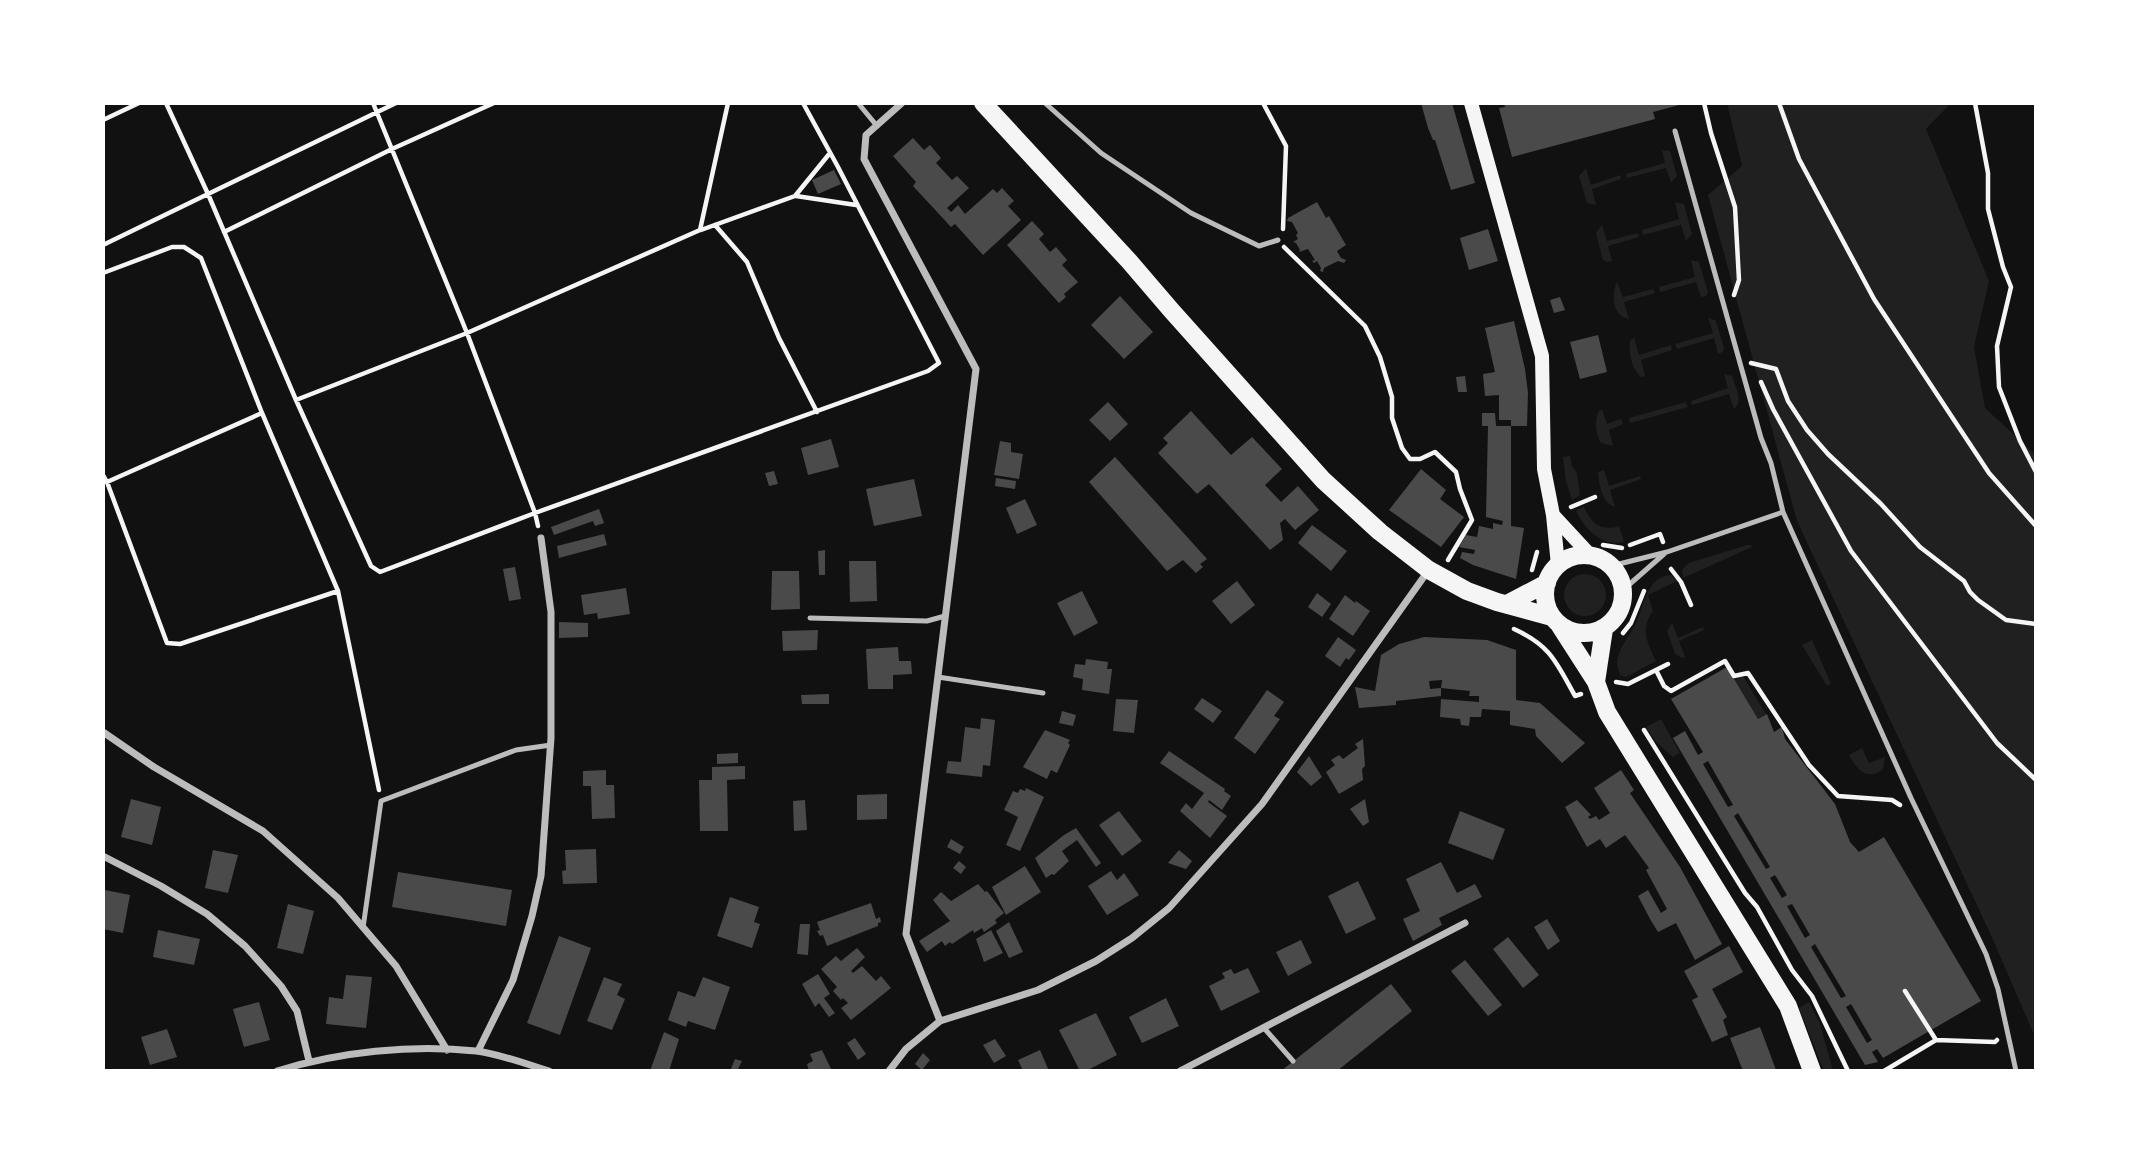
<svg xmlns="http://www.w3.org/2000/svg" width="2139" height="1174" font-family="'Noto Serif',serif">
  <rect width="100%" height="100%" fill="#111"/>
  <!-- green -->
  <path fill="#202020" d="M1727,103H1951L1926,129L1989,281L1974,347L1985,408L2036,455V1039L1990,933L1797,521L1708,195L1742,166Z
    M1662,150L1670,151L1677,176L1671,183L1666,168L1627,178L1626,174L1665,163Z
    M1586,168L1591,185L1620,175L1621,179L1592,189L1596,205L1587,203L1579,176Z
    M1675,202L1684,204L1692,234L1686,241L1681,225L1643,235L1642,230L1679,219Z
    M1602,225L1607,241L1638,233L1639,237L1608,246L1612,261L1607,262L1603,260L1596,233Z
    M1691,260L1699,262L1708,292L1706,296L1701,297L1696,282L1660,292L1659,287L1695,277Z
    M1617,282L1623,297L1653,289L1655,293L1624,302L1629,319C1612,316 1611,295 1617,282Z
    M1708,317L1716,321L1724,348L1723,352L1718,354L1714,338L1677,349L1675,344L1713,333Z
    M1634,338L1639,355L1671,345L1672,350L1641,360L1645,376L1641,377C1632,370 1628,352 1630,341Z
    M1724,374L1732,376C1735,386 1744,401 1734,409L1729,394L1692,405L1691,401L1728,388Z
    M1686,402L1688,407L1630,423L1629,418Z
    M1602,409L1607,424L1621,419L1623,424L1609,430L1613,446L1601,443C1595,433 1595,422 1598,412Z
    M1570,456L1572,466L1577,473L1580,495L1572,500L1566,481L1563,457Z
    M1604,470L1609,486L1640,476L1641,479L1610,490L1615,507C1602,503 1599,485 1598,472Z
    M1584,507C1591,523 1601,532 1619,526L1624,542C1602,547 1583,528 1576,510Z
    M1747,545H1751L1752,547L1683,578L1682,570L1689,563Z
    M1564 595a21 21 0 1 1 42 0a21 21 0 1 1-42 0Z
    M1671,575L1677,581L1648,595L1653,611C1640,629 1647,643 1656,661L1626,677L1620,675C1611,654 1626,643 1635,625C1644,608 1646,576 1671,575Z
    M1672,623L1678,638L1703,627L1704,630L1679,641L1685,657L1682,658L1675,654L1667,631Z
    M1812,640L1831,684L1827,686L1802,645Z
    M1743,676L1766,714L1758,719L1735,680Z
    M1661,719L1680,753L1673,757L1655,741L1646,727Z
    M1862,748L1869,763L1885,757L1883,769C1868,782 1856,769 1849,755Z
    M1809,1002L1820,1024L1833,1071H1824L1799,1008Z"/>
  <!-- building -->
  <path fill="#4a4a4a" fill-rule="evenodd" d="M1421,103H1452L1475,183L1451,190L1435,140H1433L1428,128Z
    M1504,103H1683V104L1653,112L1655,119L1512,157L1499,108L1505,107Z
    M913,138L924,150L930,145L941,158L936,163L952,180L957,176L969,188L947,208L951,212L958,205L965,214L993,189L997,193L1002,188L1014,201L1008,206L1021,220L983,255L955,224L951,227L913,186L916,182L893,156Z
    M834,170L841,184L818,194L812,180Z
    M1317,202L1326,218L1329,216L1346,245L1337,251L1341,258L1346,260L1344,263L1338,261L1324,268L1323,272L1320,271L1321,268L1317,261L1314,263L1312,261L1315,260L1308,249L1299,252L1300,250L1296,243L1293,242L1298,239L1296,235L1298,233L1292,222L1287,221L1288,218Z
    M1032,221L1044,234L1039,239L1050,252L1056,247L1067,260L1062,265L1078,282L1064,294L1066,297L1059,303L1007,245Z
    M1488,229L1498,261L1469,270L1460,238Z
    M1120,296L1153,332L1124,359L1091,325Z
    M1560,297L1565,310L1554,313L1550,300Z
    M1514,321L1525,369L1528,393L1527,426H1511V526L1524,528L1516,579L1473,565L1460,558L1462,552L1474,554L1475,550L1459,547L1466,535L1477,537L1479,526L1493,529V523L1502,525L1503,521L1486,517L1488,426H1482V413H1495L1496,426H1511V420H1499V395L1485,396L1483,374L1495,372L1485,328Z
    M1598,335L1607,372L1580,379L1570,342Z
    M1465,376L1467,392H1458L1456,377Z
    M1108,402L1128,424L1110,441L1089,420Z
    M1191,411L1231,455L1252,437L1282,469L1265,485L1281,502L1298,486L1319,510L1295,530L1285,519L1280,523L1283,540L1270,550L1209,484L1197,494L1158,453L1168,443L1163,438Z
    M831,439L839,467L808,475L801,448Z
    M1000,441L1011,443V452L1023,454L1019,479L994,475Z
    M1115,457L1207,559L1200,564L1203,567L1196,573L1183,560L1167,571L1089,482Z
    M1421,469L1446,490L1440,499L1464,517L1441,547L1389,510Z
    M774,471L778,484L769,486L765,473Z
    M996,478L1016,481L1015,489L995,486Z
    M914,479L922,516L874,526L866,489Z
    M1025,499L1037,525L1017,534L1006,508Z
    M599,509L604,523L595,526L593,521L554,535L551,527Z
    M1312,525L1347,551L1331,571L1298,543Z
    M604,534L607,545L559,558L557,546Z
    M825,550V575H819L818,551Z
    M849,561H876L877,601L850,602Z
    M515,567L521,599L509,601L503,569Z
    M772,571H799L800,609L771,610Z
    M1237,581L1255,605L1231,624L1212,601Z
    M626,588L630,614L598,619L597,613L584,615L581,595Z
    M1082,591L1098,623L1074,636L1057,603Z
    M1317,593L1331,604L1322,617L1308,607Z
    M1345,595L1355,603L1356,601L1370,611L1353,636L1329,619Z
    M559,622L588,623V637L559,638Z
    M818,630L817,650L783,651L782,631Z
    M1338,637L1356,650L1349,660L1346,658L1340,667L1325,656Z
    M1424,637L1487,640L1516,650V700L1540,703L1585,743L1562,763L1536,736L1535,729L1510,725V711L1482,709L1481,717H1470L1469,726L1461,725L1460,719L1440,717L1441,699L1479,702V696H1469L1470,691L1441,688L1442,680L1429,681L1430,689L1441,688V696L1396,701V705L1359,708L1355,687L1375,691L1381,655L1399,644Z
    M898,647L899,661H911L912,674L893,675V689H868L866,649Z
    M1086,659L1108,662L1107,669H1112L1109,694L1082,690L1083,679L1073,677L1075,664L1085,665Z
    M1727,667L1758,719L1767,714L1774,732L1782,727L1785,739L1835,804L1850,842L1859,852L1884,837L1981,1001L1883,1058L1877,1049L1872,1052L1878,1062L1865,1065L1673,738L1685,731L1698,755L1703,752L1671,699ZM1708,761L1733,805L1728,807L1703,764ZM1738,813L1770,867L1766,869L1734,816ZM1775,875L1787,895L1782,898L1770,878ZM1792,904L1810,935L1805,938L1787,906ZM1815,944L1846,996L1841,998L1811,947ZM1851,1004L1872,1040L1867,1043L1846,1007Z
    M1267,690L1284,702L1274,716L1280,719L1255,754L1234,738Z
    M829,694V704H802L801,695Z
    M1202,698L1222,711L1213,723L1194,709Z
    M1116,699L1138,700L1134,733L1113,731Z
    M1062,711L1076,715L1073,726L1059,723Z
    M981,718L995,720L990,766L983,765L982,777L946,773L948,761L961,762L965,727L980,729Z
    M1045,730L1070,740L1068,743L1070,745L1057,773L1051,770L1047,779L1023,767Z
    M1363,739L1365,766L1362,769L1363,780L1339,794L1326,772L1335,765L1331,760L1339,755L1343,759L1358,748L1355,744Z
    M1169,751L1225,789L1224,791L1231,796L1222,810L1209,800L1208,802L1227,816L1210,838L1180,811L1186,803L1192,809L1204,793L1160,763Z
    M738,753V763L717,764V754Z
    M1309,756L1322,777L1311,786L1297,772Z
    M745,766V779L727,780L728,831H700L699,780H712V767Z
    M606,770V785H614L615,818L592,819L591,786H583V771Z
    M1621,770L1634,790L1630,793L1680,867L1722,944L1695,960L1676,923L1658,932L1650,919L1638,896L1648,890L1661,913L1667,909L1646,870L1649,868L1625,835L1606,848L1600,839L1587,847L1565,807L1577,800L1591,815L1588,817L1590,819L1596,816L1599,820L1610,813L1594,788Z
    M1026,788L1044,797L1020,851L1006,845L1018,817L1004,810L1013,791L1018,793L1020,789L1025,791Z
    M887,794V819L857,820V795Z
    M131,799L161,807L152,845L121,837Z
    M1365,799L1369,822L1363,826L1350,809Z
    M805,800L807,830L794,831L793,801Z
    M1119,811L1142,841L1122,856L1099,825Z
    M1460,811L1505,829L1493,860L1448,843Z
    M1076,828L1101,863L1096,867L1077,840L1062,851L1069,861L1054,875L1052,874L1046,878L1035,858L1064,835Z
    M951,839L964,847L960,854L947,847Z
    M596,849L597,883L563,884L562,871L566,870L565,850Z
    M213,850L238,855L228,893L205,888Z
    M1179,850L1192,861L1186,869L1168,863Z
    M959,861L966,867L961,874L953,868Z
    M1441,862L1457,893L1475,884L1482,897L1439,918L1442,925L1413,941L1403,919L1420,911L1406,879Z
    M1025,866L1041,892L1006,915L992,887Z
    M1111,871L1117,880L1124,873L1139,895L1107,915L1088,886Z
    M398,872L512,890L506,926L392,907Z
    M1358,881L1376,919L1346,934L1328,896Z
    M978,884L985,892L987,891L1004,913L995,920L997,923L984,932L982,928L974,933L973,930L952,944L950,942L945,946L942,941L927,952L919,941L950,921L933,900L941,892L951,901Z
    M105,890L130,895L123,933L103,929Z
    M730,897L759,907L754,922L760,924L752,948L717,936Z
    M871,903L876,919L880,917L881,922L878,923V926L827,946L823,935L820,936L817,931L820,930L817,922Z
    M288,904L314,911L303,954L277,948Z
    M1547,919L1560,941L1548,950L1534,927Z
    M1009,922L1023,952L1009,958L996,931Z
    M800,924H810L808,955L797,954Z
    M158,930L200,939L194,965L153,957Z
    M991,930L1003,953L984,962L976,939Z
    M559,936L591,948L560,1035L527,1023Z
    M1508,937L1539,975L1523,988L1493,949Z
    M1301,940L1312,963L1288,976L1276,952Z
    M1729,946L1743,972L1712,989L1727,1017L1723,1020L1728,1035L1712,1042L1692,1000L1698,997L1684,971Z
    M857,948L865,957L851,971L853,973L862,966L876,981L881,976L891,988L851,1020L841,1008L848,1003L843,998L841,1000L833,991L837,987L821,969L836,956L841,961Z
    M1465,960L1502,1005L1488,1016L1451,971Z
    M1248,968L1260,992L1221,1011L1209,986L1225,978L1222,973L1231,969L1234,974Z
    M818,974L830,994L824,998L835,1013L829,1017L819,1003L815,1007L802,984Z
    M346,975L372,977L366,1028L326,1024L329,997L343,999Z
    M604,977L622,984L617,995L625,999L612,1030L587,1021Z
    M703,977L730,987L715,1030L688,1021L686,1027L668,1020L678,991L695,997Z
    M1391,984L1412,1011L1337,1071H1281Z
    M1166,998L1179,1026L1142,1043L1129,1017Z
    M259,1002L270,1040L244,1047L233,1009Z
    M1096,1013L1117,1055L1086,1071H1080L1059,1030Z
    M1760,1027L1776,1070L1743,1071L1730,1038Z
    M167,1029L177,1057L150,1065L141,1037Z
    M664,1032L679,1039L669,1071H650Z
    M855,1038L866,1054L858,1060L847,1043Z
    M995,1039L1006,1056L994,1063L983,1045Z
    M822,1050L832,1071H809L807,1064L813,1061L810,1054Z
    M1040,1050L1049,1071H1023L1018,1060Z
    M923,1053L930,1060L922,1070L915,1064Z
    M735,1059L742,1061L737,1071H730Z"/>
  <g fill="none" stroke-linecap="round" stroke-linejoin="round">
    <!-- path -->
    <path stroke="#f5f5f5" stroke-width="4.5" d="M166,103L208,194L396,103
      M373,103L467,333L535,513L538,526
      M1263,103L1286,146L1283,229
      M1704,103L1711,133L1735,207L1739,280L1734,295
      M1779,103L1799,159L1874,299L1989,473L2036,526
      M1975,103L1988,173V209L2003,267L2011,287L1997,346L1999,387L2020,441L2036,472
      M103,120L139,103
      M796,196L856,205
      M715,225L747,262L779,338L817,412
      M701,230L795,196L830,153
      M224,232L392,149L494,103
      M103,245L208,194L296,400L371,566L380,572L535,513L928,371L939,363L838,167L803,103
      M1284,247L1365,326L1380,357L1392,397V418L1402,448L1410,459H1420L1435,452L1456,472L1460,489L1472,520L1448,560
      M103,273L172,247H184L201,258L262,413L338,591L379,790
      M1751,363L1776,369L1788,401L1807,430L1828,454L1881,504L1920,547L1964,581L1970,592L1978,600L2006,620L2036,624
      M1761,382L1773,409L1851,551L1997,743L2036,780
      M296,400L467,333L700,230L728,103
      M103,475L107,482L262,413
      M107,482L167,643L180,644L338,591
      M1571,507L1595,497
      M1603,545L1622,548
      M1630,545L1660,534L1663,542
      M1671,569L1681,582L1691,605
      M1532,570L1537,552
      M1514,629C1551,646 1556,662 1575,696L1581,694
      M1623,633L1631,623L1644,591
      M1656,670L1664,686L1671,691L1725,661L1734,676L1748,673L1809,765L1838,796L1892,800L1900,805
      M1616,682L1628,684L1668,664
      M1644,730L1745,893L1757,907L1792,970L1812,996L1848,1071
      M1936,1040L1995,1042L1997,1040
      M1884,1071L1936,1040L1905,991"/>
    <!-- service -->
    <path stroke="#bcbcbc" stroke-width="5" d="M858,103L877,126
      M1045,103L1101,153L1191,213L1259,246L1278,240
      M1675,131L1761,438L1771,463L1783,512L1911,798L1986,954L1998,989L2016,1071
      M1611,566L1667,552L1783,512
      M1623,590L1664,554
      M810,618L927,621L945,616
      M938,677L1043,693
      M363,928L381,801L516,750L551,745
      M1264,1028L1293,1061"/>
    <!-- minor -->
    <path stroke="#bcbcbc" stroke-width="7" d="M902,103L866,135L864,159L976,369L906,934L940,1021
      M103,732L154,767L263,831L338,898L396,966L447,1050
      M103,856L161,886L207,914L245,946L281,986L297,1011L309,1061
      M478,1051L513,980L532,916L541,876L551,738V612L541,538
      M277,1071C338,1052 412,1044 476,1051C500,1054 526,1064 549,1071
      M889,1071L906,1049L940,1021L1038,990L1096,961L1132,938L1169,908L1262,804L1428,571
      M1180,1071L1465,923"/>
    <!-- secondary -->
    <path stroke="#f5f5f5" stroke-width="14" d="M1471,103L1542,356L1544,469L1553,515L1558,565
      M1553,515L1590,555"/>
    <!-- primary -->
    <path stroke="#f5f5f5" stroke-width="18" d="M983,103L1129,261L1171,310L1323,480L1380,532L1429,570L1467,591L1497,602L1552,617
      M1545 594a39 39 0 1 1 78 0a39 39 0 1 1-78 0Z
      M1507,604L1547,583
      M1560,626L1596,682L1607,712L1788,1006L1812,1071
      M1596,682L1604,629"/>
  </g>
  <!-- border -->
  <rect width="2139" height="1174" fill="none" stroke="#ffffff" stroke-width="210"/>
</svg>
